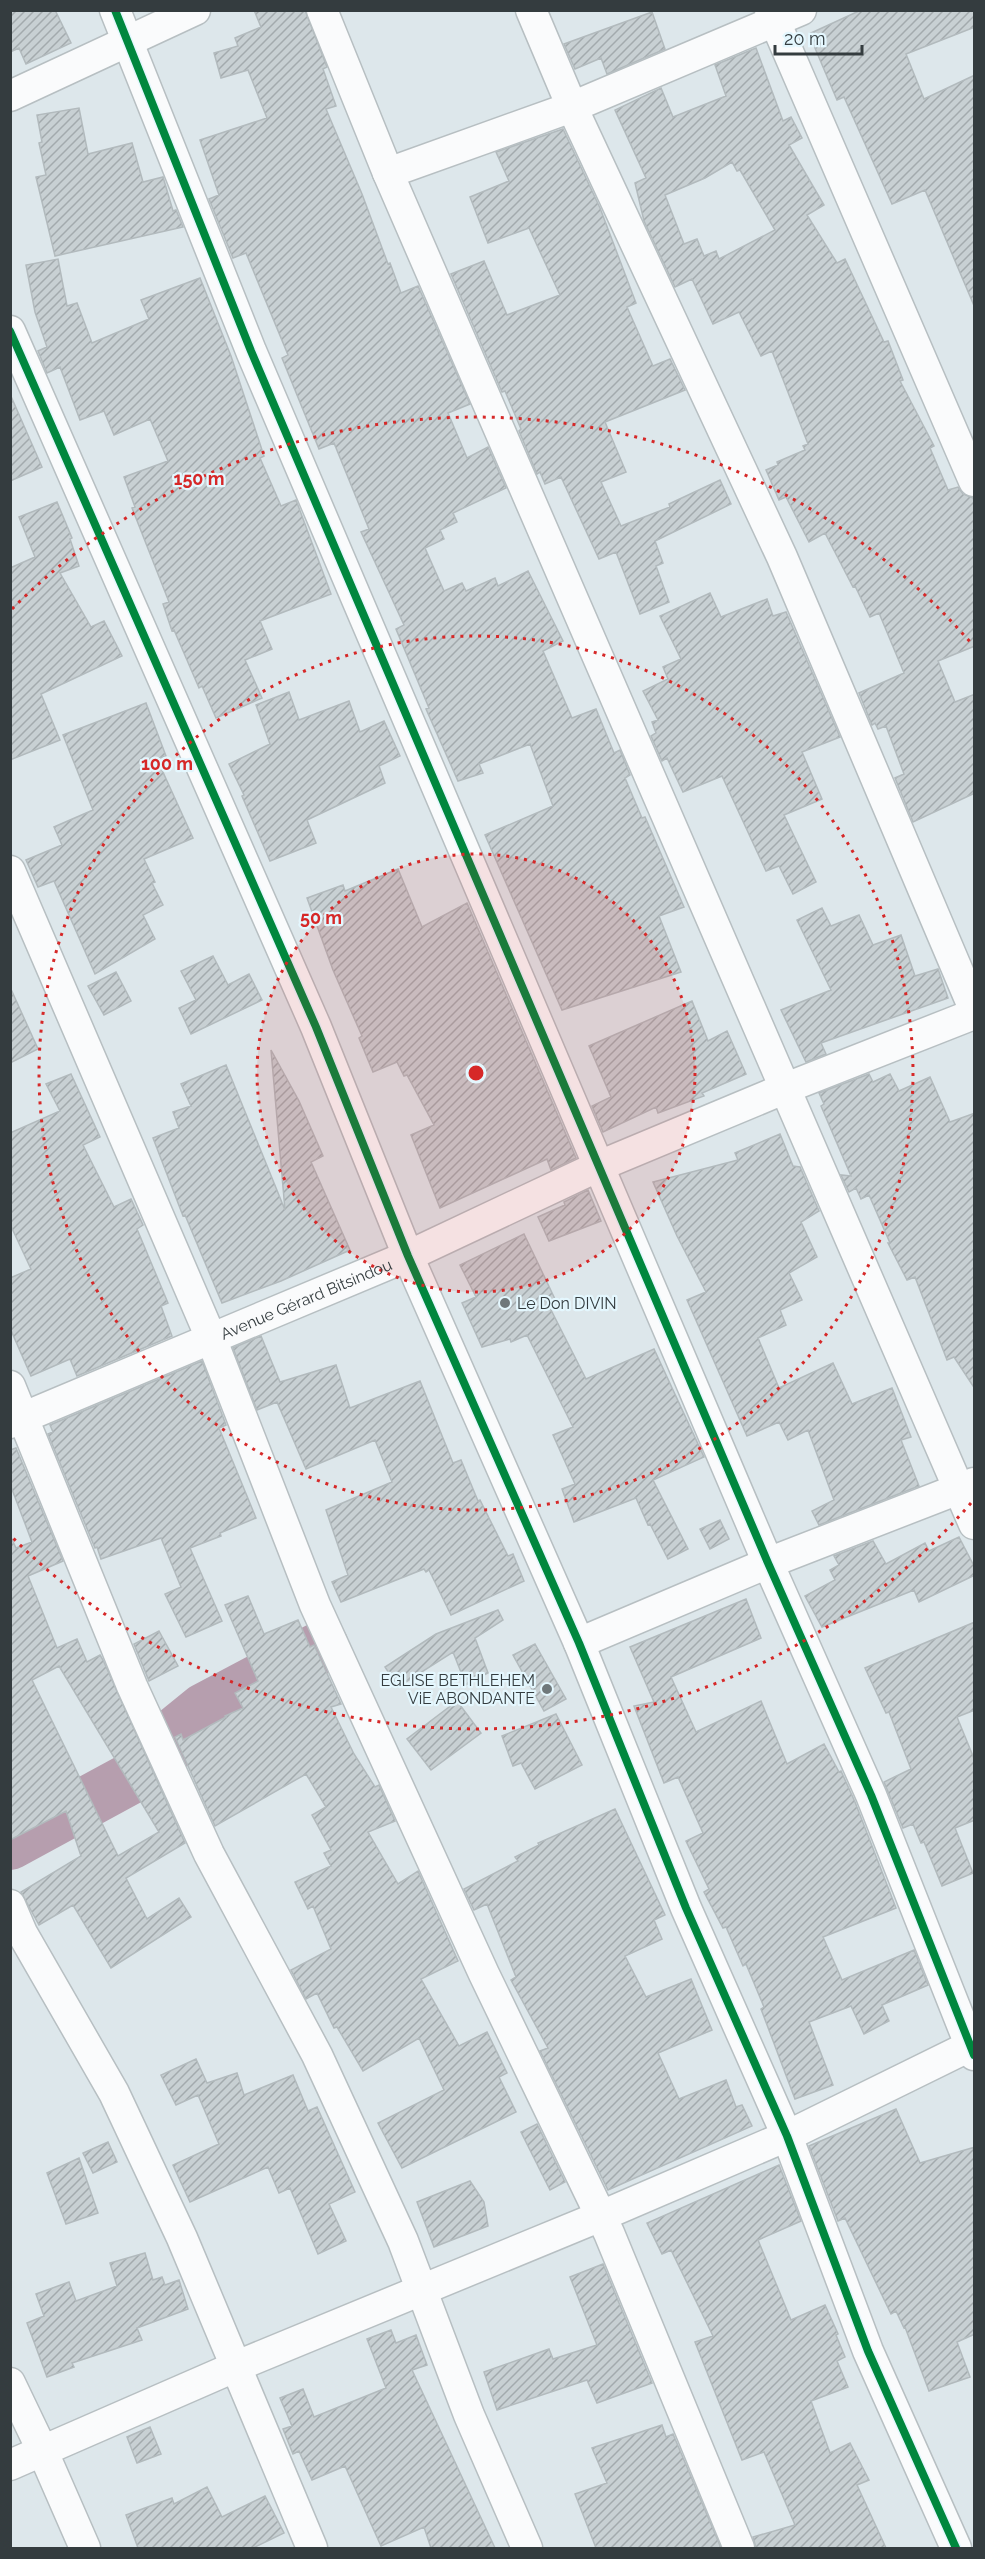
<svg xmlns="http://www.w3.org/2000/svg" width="985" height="2559" font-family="Raleway,sans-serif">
  <defs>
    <pattern id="building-hatch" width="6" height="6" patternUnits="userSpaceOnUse" patternTransform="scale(1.5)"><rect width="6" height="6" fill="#c8d0d3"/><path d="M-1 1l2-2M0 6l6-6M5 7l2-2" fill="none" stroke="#a3aaad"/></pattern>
  </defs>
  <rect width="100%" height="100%" fill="#dde7eb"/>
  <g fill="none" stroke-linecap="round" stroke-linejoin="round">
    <!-- river -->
    <path stroke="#b69eae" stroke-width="52" d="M10,1844L135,1776L169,1748L172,1735L204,1709L323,1646"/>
  </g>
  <!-- building -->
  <path fill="url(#building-hatch)" stroke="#b2babd" stroke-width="1.5" fill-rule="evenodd" d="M10,10H55L71,43L26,64L19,48L10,52Z
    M254,10H305L327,67L323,69L336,106L326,109L362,194L388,264L390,263L401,293L418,286L470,404L448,413L467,458L488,447L506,488L453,513L457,522L440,530L444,539L425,548L444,591L462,583L466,591L495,578L498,586L528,571L563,641L543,651L572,718L596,709L614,753L620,750L630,775L625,778L642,818L645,817L684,907L659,916L681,972L562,1010L485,835L553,806L530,744L479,764L483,773L458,781L426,709L429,708L396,629L404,625L361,532L369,529L334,443L319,449L282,358L288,355L246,253L233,258L209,199L219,195L200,140L267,118L248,70L221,78L214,53L238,46L235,38L261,27Z
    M861,10H975V27L906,54L924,99L975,75V308L925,190L892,204L844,97L837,100L809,34Z
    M652,12L665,49L607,74L601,58L575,69L564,44Z
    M756,48L783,121L791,117L802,138L789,145L824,205L807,215L837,263L845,259L884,342L888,341L903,380L900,381L934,446L930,448L948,490L958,487L963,494L973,498L975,502V646L938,661L955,702L975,694V793L913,822L895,778L904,774L886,726L878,729L875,723L872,725L859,693L904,673L879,613L870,617L855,586L853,587L825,533L809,542L786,497L779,500L766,470L778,465L777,462L805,450L803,446L808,444L772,351L761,356L739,312L713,324L692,279L675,287L644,221L635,183L646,178L615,110L661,88L673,117L726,96L715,65ZM732,162L737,171L740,170L775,230L719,259L716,251L704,256L697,239L684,244L665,195L705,178Z
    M79,108L88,154L132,143L143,182L163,177L173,211L176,210L183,227L55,256L36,177L46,175L39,143L42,142L37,115Z
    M563,129L600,208L636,303L627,307L653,366L670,359L685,390L605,422L626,472L601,482L621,526L670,507L669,504L720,480L731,504L655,541L663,563L656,566L669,602L640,614L616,552L599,559L561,477L545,484L540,472L537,474L519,431L521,429L505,391L502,392L451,274L484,261L507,315L560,295L529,228L488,243L470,197L509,181L496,152Z
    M58,259L67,306L77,303L92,343L149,319L141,300L200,278L231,356L264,456L260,458L281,506L296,500L331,594L260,621L272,649L245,660L262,698L216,718L202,686L199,688L174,630L172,631L163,604L169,602L132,508L135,507L124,477L168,461L150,419L114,435L104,411L80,420L60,367L47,373L38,351L47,347L35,312L26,265Z
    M10,394L42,467L10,481Z
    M57,502L72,538L70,539L79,566L60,573L91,627L104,621L122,656L41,694L60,740L10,760V568L35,557L19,517Z
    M710,593L721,617L767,599L773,616L786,612L840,737L802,752L822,799L784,815L816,882L793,894L779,866L766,871L722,776L683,792L667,758L662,761L651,736L656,733L652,722L658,720L643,691L668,679L663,667L681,659L660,616Z
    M289,692L299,720L349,701L360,732L384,721L400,756L379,766L385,783L307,820L316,843L270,861L242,796L244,795L229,764L270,744L256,705Z
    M146,703L166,756L157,759L193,838L144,859L155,882L152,883L163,905L143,915L155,939L95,974L54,881L38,887L26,860L62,845L54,827L93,810L63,735Z
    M398,869L422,927L467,903L576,1158L551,1170L547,1159L440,1208L411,1135L434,1125L407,1075L404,1076L397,1062L373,1072L359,1038L362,1036L333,970L307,898L343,885L345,891Z
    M822,908L831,926L859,915L873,945L901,935L915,976L938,969L948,998L821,1043L826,1054L806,1062L781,1010L831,990L797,920Z
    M213,956L228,985L249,974L262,1000L191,1034L179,1008L196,1000L181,971Z
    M116,972L131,1001L104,1015L88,986Z
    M10,987L38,1049L10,1063Z
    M692,1001L708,1041L727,1031L746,1074L702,1093L704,1096L658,1113L656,1107L603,1132L592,1106L611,1097L589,1046Z
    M271,1050L299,1101L323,1156L311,1162L350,1250L281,1281L222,1303L185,1215L183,1216L153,1138L179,1128L173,1112L191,1106L181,1084L226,1065L285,1210Z
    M71,1074L100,1137L83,1145L114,1207L131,1199L143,1225L137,1229L168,1303L161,1306L172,1336L77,1376L70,1359L31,1376L10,1328V1278L31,1269L10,1224V1133L60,1111L46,1084Z
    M869,1074L873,1082L890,1074L899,1091L930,1077L950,1122L975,1113V1389L954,1357L947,1360L915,1277L907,1280L888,1243H890L869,1195L861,1199L856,1188L849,1192L841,1175L851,1176L821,1106L824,1104L819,1093Z
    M780,1134L793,1166L800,1167L819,1211L801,1222L817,1257L789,1273L802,1300L780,1310L786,1325L758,1338L779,1388L833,1363L852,1404L892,1388L911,1437L901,1440L919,1486L819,1525L812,1511L834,1500L808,1430L788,1440L779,1422L747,1436L687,1300L706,1292L677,1236L653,1182L738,1160L735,1153Z
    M588,1190L601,1221L549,1241L538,1217L565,1205L564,1202Z
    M524,1234L555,1299L547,1302L586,1379L654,1349L704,1457L653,1480L688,1549L668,1559L650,1524L648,1525L636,1498L574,1522L562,1489L575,1484L553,1435L573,1427L527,1335L511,1342L510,1339L482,1347L462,1303L476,1297L460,1265Z
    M261,1336L280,1382L336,1365L350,1408L420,1381L453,1463L461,1460L478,1501L480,1500L508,1556L513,1554L524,1581L451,1615L429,1570L426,1572L424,1569L341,1602L332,1582L348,1575L326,1510L392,1482L375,1440L306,1469L277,1402L257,1410L233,1348Z
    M202,1361L226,1425L219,1428L256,1518L220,1533L221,1536L190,1548L222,1621L186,1637L165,1594L181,1587L161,1538L101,1559L97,1547L95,1548L48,1434L53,1432L50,1425Z
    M16,1448L63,1561L28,1576L57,1648L77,1639L87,1662L100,1655L103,1660L185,1843L126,1878L147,1919L179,1898L191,1917L111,1968L73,1905L39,1925L21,1892L81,1856L66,1811L10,1840V1535L16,1548L32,1542L10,1484V1450ZM59,1666L159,1832L118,1856L32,1680Z
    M720,1520L729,1539L710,1549L700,1529Z
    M959,1537L975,1568V1575L919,1602L914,1590L822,1627L805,1596L835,1580L830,1570L839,1565L834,1556L873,1541L886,1564L925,1543L929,1551Z
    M248,1596L264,1634L298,1620L310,1647L314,1645L341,1704L331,1707L354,1754L375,1787L379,1785L395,1821L368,1832L398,1884L418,1871L458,1961L421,1979L459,2046L487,2032L507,2073L499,2077L516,2112L402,2168L378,2123L444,2090L419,2038L363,2071L337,2027L334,2028L317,1993L306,1999L291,1970L331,1949L313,1906L308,1909L295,1882L331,1866L324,1853L331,1850L312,1815L326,1807L306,1774L215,1826L175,1737L181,1734L183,1740L226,1717L225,1716L243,1708L235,1693L258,1681L225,1605Z
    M746,1599L761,1638L671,1677L696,1732L761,1701L787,1764L824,1744L839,1772L841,1771L855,1802L896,1908L823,1937L842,1980L914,1950L928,1985L882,2005L889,2021L864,2034L851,2006L809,2022L833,2085L795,2099L761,2009L764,2007L746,1964L743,1966L726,1927L723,1928L704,1892L709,1889L686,1841L703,1833L678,1777L664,1783L634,1706L654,1702L630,1647Z
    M498,1610L503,1620L475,1638L488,1673L466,1685L453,1652L398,1687L385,1667L436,1634Z
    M975,1622V1710L957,1717L975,1761V1820L955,1828L973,1873L942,1886L924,1842L921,1843L913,1824L903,1828L884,1782L911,1769L889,1712L886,1713L865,1668Z
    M159,1631L178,1666L149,1681L134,1644Z
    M535,1644L566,1699L544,1711L513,1655Z
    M457,1701L481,1733L431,1770L407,1739Z
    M556,1714L582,1765L535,1789L521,1763L513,1766L502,1736Z
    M615,1809L665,1915L654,1920L662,1939L625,1956L646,1997L691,1979L712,2030L658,2053L679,2099L726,2080L736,2107L742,2105L752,2126L608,2190L540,2051L548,2048L511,1980L516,1977L487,1904L474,1910L464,1889L518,1861L515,1857L539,1845L538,1843Z
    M196,2059L207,2083L237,2073L244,2095L293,2075L308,2111L317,2107L355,2192L329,2204L346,2241L318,2254L290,2188L279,2193L268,2167L190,2202L173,2165L219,2144L198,2095L176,2105L161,2075Z
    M896,2109L920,2163L975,2147V2334L957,2342L970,2377L929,2391L905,2327L904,2328L896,2311L891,2314L845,2218L838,2221L809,2146Z
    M537,2124L565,2182L550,2190L521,2132Z
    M108,2142L117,2162L93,2173L83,2153Z
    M79,2158L98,2213L66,2224L47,2173Z
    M779,2165L801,2221L758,2240L791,2320L825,2305L838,2334L836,2335L845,2357L837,2361L848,2387L811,2401L830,2453L850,2443L869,2480L857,2485L886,2548H756L753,2537L795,2525L764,2452L742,2460L695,2342L713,2336L671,2250L662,2254L647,2223Z
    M470,2181L484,2202L488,2226L434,2247L417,2202Z
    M145,2253L153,2280L162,2277L165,2285L179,2280L188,2309L137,2328L142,2340L72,2363L74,2367L47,2377L27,2323L44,2316L36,2294L69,2282L76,2301L117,2286L110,2263Z
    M603,2264L652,2383L597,2403L587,2380L497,2410L484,2372L549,2349L553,2359L597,2345L570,2277Z
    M391,2330L396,2343L416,2335L427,2365L412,2370L495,2548H431L424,2527L381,2546L345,2466L312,2480L299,2451L293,2454L283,2429L292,2426L280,2398L303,2389L314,2417L386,2388L367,2339Z
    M662,2425L666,2437L673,2434L721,2548H596L575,2494L607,2483L592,2448Z
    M150,2427L161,2454L137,2463L127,2437Z
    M207,2487L222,2517L265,2496L284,2533L253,2548H138L126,2515L172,2498L174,2504Z"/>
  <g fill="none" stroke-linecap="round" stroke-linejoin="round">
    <defs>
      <g id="minor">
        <path d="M115,10L251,351L768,1563L871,1795L974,2055"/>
        <path d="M322,10L388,173L974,1524"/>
        <path d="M531,10L572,107L782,557L974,1009"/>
        <path d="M770,10L974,481"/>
        <path d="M10,96L195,10"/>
        <path d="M388,173L572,107L801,10"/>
        <path d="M10,331L316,1027L408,1256L579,1643L686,1908L787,2136L868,2351L956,2548"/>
        <path d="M10,871L211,1338L315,1605L484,1974L609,2233L739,2548"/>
        <path d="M10,1386L132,1686L209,1854L317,2055L403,2241L469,2415L527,2548"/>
        <path id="s1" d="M10,1423L408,1256L599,1166L786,1088L974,1014"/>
        <path d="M579,1643L768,1563L974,1483"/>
        <path d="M10,1905L22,1933L114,2093L182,2238L312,2548"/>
        <path d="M10,2383L43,2452L85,2548"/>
        <path d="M10,2465L237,2366L601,2216L787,2136L974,2044"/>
      </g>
    </defs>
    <!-- minor casing -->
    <use href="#minor" stroke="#b7bfc2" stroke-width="33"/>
    <!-- minor -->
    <use href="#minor" stroke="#fafbfc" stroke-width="30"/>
    <defs>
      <path id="cycleway" d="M115,10L251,351L768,1563L871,1795L974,2055
        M10,331L316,1027L408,1256L579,1643L686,1908L787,2136L868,2351L956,2548"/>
    </defs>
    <!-- cycleway casing -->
    <use href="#cycleway" stroke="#e4f7fe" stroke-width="11"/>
    <!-- cycleway -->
    <use href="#cycleway" stroke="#00873e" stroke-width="8"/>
  </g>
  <!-- distance rings -->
  <circle cx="476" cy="1073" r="219" fill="#d62828" fill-opacity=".12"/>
  <g fill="none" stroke="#d62828" stroke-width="3" stroke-dasharray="3 6">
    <circle cx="476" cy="1073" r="219"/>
    <circle cx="476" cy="1073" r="437"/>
    <path d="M971 1503A656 656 0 0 1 12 1537M12 609A656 656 0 0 1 971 643"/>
  </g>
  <!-- markers -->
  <g fill="#6f787b" stroke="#e4f7fe" stroke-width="2">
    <circle cx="505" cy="1303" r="6"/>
    <circle cx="547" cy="1689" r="6"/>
  </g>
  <g text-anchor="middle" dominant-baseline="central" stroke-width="4.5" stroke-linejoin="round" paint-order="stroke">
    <!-- street labels -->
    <g font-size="16" fill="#343c3f" stroke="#e4f7fe">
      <text stroke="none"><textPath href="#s1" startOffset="321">Avenue Gérard Bitsindou</textPath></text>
    </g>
    <!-- poi labels -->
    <g font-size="16" fill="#343c3f" stroke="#e4f7fe" text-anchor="start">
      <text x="517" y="1303">Le Don DIVIN</text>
      <text x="535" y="1680" text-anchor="end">EGLISE BETHLEHEM<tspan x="535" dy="18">ViE ABONDANTE</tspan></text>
    </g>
  </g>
  <circle cx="476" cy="1073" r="9" fill="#d62828" stroke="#e4f7fe" stroke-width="3"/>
  <g font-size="18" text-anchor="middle" font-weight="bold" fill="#d62828" stroke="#e4f7fe" stroke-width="4.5" stroke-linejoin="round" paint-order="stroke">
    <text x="199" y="485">150 m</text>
    <text x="167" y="770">100 m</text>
    <text x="321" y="924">50 m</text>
  </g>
  <!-- border -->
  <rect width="985" height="2559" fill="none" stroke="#343c3f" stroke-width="24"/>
  <!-- scale -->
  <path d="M775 45v9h87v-9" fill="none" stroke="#343c3f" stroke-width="3"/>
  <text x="784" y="45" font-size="18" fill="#343c3f" stroke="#e4f7fe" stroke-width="4.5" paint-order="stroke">20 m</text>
</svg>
